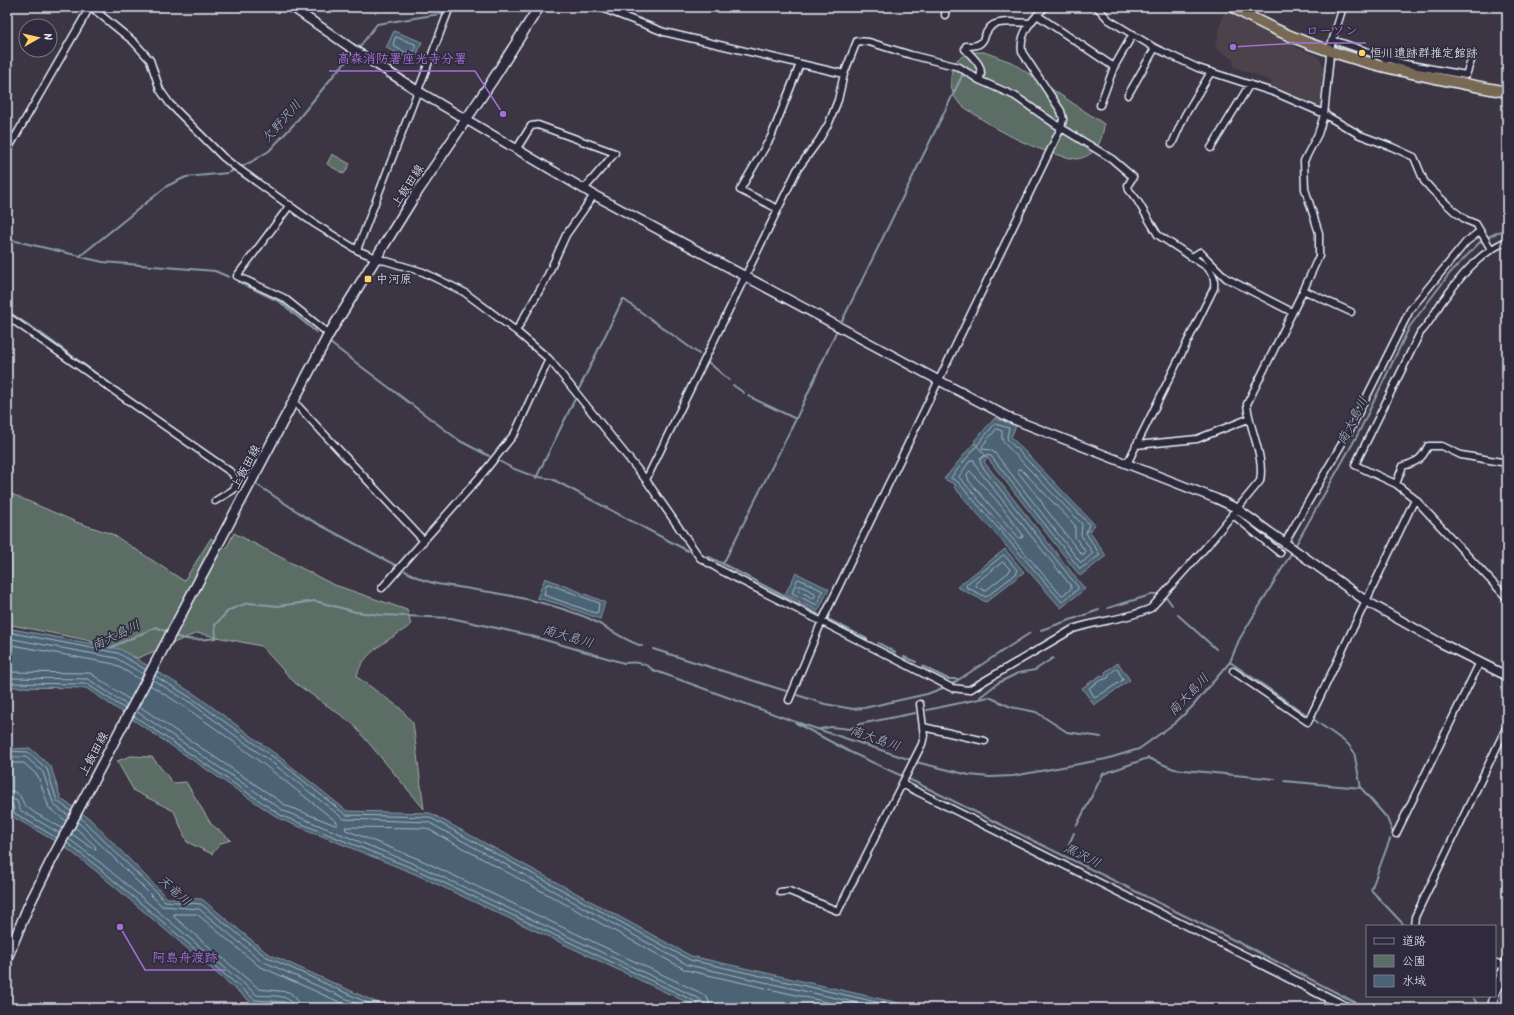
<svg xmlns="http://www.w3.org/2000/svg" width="1514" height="1015" font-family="Kalam,'Klee One',sans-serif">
  <rect width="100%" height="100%" fill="#3c3543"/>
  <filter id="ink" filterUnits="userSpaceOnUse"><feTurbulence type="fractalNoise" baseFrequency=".025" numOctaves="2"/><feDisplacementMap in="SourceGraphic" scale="8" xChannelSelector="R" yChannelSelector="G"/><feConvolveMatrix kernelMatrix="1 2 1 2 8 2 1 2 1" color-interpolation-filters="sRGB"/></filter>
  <g filter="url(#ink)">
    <!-- built -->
    <path fill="#4c424b" d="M1224,10L1285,42L1319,57L1325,70L1320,108L1271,90V81L1234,67V60L1230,57L1215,48Z"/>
    <!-- green -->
    <path fill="#5c6d65" stroke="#a2afae" d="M972,52H984L1011,62L1104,124C1103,140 1096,156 1077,159C1073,159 1067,157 1062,156C1031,148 1004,134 977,116C970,111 961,106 956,99C949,90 949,67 958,59C962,56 968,54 972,52Z
      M332,154L350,164L344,174L327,164Z
      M7,492L76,522L112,534L184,581L211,538L226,549L234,533L332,584L407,610L411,625C393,638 360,653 357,677L400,708L413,723L424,809L352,723L295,683L261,646L197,633L138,658L86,640L7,624Z
      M131,756L152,757L173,783L186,782L211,824L231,840L221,843L212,854L187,842L174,811L134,791L117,761Z"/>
    <!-- water -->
    <path fill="#4b6375" stroke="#8a9ca9" d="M394,31L422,42L416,57L412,55L410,59L386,48Z
      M995,418L1016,426L1011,437L1095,525L1089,531L1106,556L1080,576L974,441Z
      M974,443L987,458L984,462L1085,589L1061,608L954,487L956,485L944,479Z
      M1005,549L1024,572L986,602L957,587Z
      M796,573L829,589L818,611L785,594Z
      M545,578L605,602L600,619L559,604L537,598Z
      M7,628L120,649L196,695L281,758L347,811L430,813L691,956L921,1008H699L415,874L280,819L86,688L7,687Z
      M1118,663L1130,680L1094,705L1082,688L1101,675L1102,677L1106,675L1105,672Z
      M7,746L11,749L30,748L51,767L61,799L89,818L167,898L202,899L267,953L389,1008H314L254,1005L96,871L65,847L8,814L10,807L7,805Z"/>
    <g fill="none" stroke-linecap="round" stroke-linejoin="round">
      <!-- shore -->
      <path stroke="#a9b8c4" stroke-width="1" d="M396,37L415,44V50L407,53L393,46Z
        M995,424L1009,428L1007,437L1008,440L1089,524L1086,533L1100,555L1080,569L991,456L986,455L980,459L981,465L1078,587V589L1062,602L958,482L951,478Z
        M997,429L1002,431V438L1004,443L1082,524L1081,535L1093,553L1083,562H1080L995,453L990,450L982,449L983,445Z
        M971,460H974L977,468L1071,586V589L1063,595L1060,594L959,477Z
        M1018,469H1021L1075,525V537L1085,551L1084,554H1081L1045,508L1041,501L1018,472Z
        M970,471L998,502L1023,535L1022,538H1019L969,481L967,475Z
        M1004,555L1017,570V573L986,597L966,587L967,584Z
        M1003,562L1010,569L1009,572L985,591L976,586V583Z
        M799,579L823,591L817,605L792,593L797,580Z
        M549,584L599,603L598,612L595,613L544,595L546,585Z
        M799,586H801L815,593V597L813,598L799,591Z
        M7,632L118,653L146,670
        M7,638L116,658L143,674
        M7,644L114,664L141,680
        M1116,669L1118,670L1123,680L1095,698L1089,688L1099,681L1108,678L1110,674Z
        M7,672L90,673L130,700
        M155,676L193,699L279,761L346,815L429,817L690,960L903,1008
        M7,678L88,679L127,705
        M153,680L191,703L275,765L344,819L428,822L688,965L880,1008
        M7,683L87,684L125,709
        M139,706L287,806L335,825H337V822C276,774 216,725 150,685
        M136,711L284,811L419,866L698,998L703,1002L704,1008
        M134,716L282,816L417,870L696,1002L699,1008
        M7,751L28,752L47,769L57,801L71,811
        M7,757H26L43,772L54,805L69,816
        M7,763H24L38,776L49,808L66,821
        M7,791C24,791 19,801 27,807C37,816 51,821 62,828
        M7,797L17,801L20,810L59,833
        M7,802L13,805L14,813L57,838
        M80,817L165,901L201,904L265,956L379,1008
        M78,822L162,906L199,909L262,961L367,1008
        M72,834L93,849H96L95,846L75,827
        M69,839L102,864L257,995C268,997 292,992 293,1008
        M67,843L99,868L255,1000L284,1002L287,1004L288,1008
        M299,1008L296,998L289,992L259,989L174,917V914H197L259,966L353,1008
        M710,1008L708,999L701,993L421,860L346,830L345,827L426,828L686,970L853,1008"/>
      <!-- stream -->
      <path stroke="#8a9ca9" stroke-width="2" d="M451,12L471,7
        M357,50L377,24L446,13
        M7,157L25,127
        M7,239L80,256L167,186L186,177L228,173L251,162L269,151L295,123L338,70L354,54
        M81,257L103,262L215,271L229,277
        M239,282L280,302L316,332
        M7,311L38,331L137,403
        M842,321L963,74
        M330,343L460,441L489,456
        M707,361L729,380
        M733,385L744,393
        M578,391L623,299L699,354
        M748,396L796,419
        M144,408L167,424
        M200,447L249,480
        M499,461C516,471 532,477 552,479L688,551
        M536,478L576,397
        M253,482L307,518L395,565
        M1294,548L1358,434L1410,326L1450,273L1482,240L1507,228
        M709,557L723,564L796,419L836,332
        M723,564L818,614
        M405,571L423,580L437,584C486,591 537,598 583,616C604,624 620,639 642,646
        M1167,598L1172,605
        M1108,608L1154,594H1161
        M1178,615L1216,649
        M826,618L867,639
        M1041,630L1099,610
        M173,635C185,641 203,640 216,638L215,625L229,610L248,603L278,606L315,601L356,612L381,615L451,618L528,635L624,663C636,662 644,662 653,670L790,720L911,760
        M878,643L895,652
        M110,648L156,627L169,633
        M653,649L786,691
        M904,657L916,662
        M1230,662L1307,715
        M922,666L948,679H958
        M952,684L1030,633
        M797,695L825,704L853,709L864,708L927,694L943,688
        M980,697L998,683L1018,673L1035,670L1053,658
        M927,710L989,697L1011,707L1036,712L1067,732L1101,737
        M1313,719L1348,744L1354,752L1361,788L1387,818L1392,831
        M796,723L850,752L917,783L1256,951L1366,1008
        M820,729L831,727L850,729L860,724L915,713
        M916,762L969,775L990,777L1013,776L1106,759L1139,749L1175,723L1192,707L1230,662L1239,640L1292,552
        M1284,781L1361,788
        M1077,825L1103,774L1148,758L1174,769L1275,779
        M1390,839L1371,890L1405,926
        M1069,844L1074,833
        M1474,999L1480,1008
        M1494,1006L1507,1005
        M1479,1008L1490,1007"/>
      <defs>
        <path id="minor" d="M91,7L134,42L150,60L160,90L170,104L223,157L233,165L315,224L357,250L376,258L423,272L464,292L516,331L549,359L646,480L700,558L720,570L952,688L969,690L1073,629C1099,620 1126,620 1151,608L1206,547L1260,481C1265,456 1249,429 1247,404L1304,289L1319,256V233L1305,189L1304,161L1318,134L1324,115L1331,45L1343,7
          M599,7L664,32L844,74
          M1097,7L1109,20L1155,48L1198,68L1276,93L1320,112L1360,135L1392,147L1414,157L1424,181L1432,190L1454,211L1466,220L1476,224L1491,249
          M945,15L946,7
          M1037,15L1114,67
          M1333,40L1386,58
          M1384,67L1386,58L1405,64L1466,75L1473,55
          M979,80C986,67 973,58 965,49L966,46C990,47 980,33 993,25C1003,20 1020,23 1031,23
          M1128,95L1155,48
          M1100,105L1114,67L1133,34
          M1172,144L1185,115L1211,72
          M1211,148L1250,84
          M516,150L531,126L538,125L615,153L584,189
          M7,151L90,7
          M290,205L237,276L284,298L329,334
          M778,209L740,190L771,137L800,64
          M357,250L450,7
          M1192,257L1200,252L1226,278L1292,312
          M1303,290L1351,312
          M7,316L232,473L237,483L233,490L215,501
          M516,331L546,279L566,235L594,195
          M298,406L424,541
          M1136,445L1197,439L1248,419
          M646,480L797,170L819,140L829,123L838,100L844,74L857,41L869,42L911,55L959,67L979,80L1015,96L1055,124L1112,159L1133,177L1128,185L1129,190L1137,200L1158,235L1207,267C1213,274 1215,278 1214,288L1127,464
          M1396,484L1403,466C1417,462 1422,459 1428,446H1442L1461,455L1507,463
          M1415,499L1507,598
          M1232,514L1280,553
          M1285,542L1351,428L1410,310L1466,242L1479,232
          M382,588L484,472L515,433L549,359
          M1233,671L1308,722L1415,499L1396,484L1355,465L1420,333C1429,324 1434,314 1441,303C1459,279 1478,253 1507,241
          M789,700L822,621L1061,128L1063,119L1061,111L1022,52C1019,33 1032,20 1045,7
          M923,727L985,741
          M902,784L1256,961
          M1396,834L1480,662
          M780,892L789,891L838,911L922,744L924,736L920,704
          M1414,926L1415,917L1507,726
          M1495,967L1497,963L1504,967"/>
        <path id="tertiary" d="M292,7L351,48L418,91L594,195L938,380L1010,418L1217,499L1236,508L1366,601L1439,642L1507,676
          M1256,961L1348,1008
          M1495,992L1507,961
          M1492,1008L1494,996"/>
        <path id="secondary" d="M7,958L28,907L51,861L329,334L412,200L492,81L539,7"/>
        <path id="trunk" d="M1233,7C1317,58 1412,74 1507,92"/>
      </defs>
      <!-- minor casing -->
      <use href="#minor" stroke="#e8f1f8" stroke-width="9"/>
      <!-- tertiary casing -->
      <use href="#tertiary" stroke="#e8f1f8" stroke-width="11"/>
      <!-- secondary casing -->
      <use href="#secondary" stroke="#e8f1f8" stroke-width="12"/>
      <!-- trunk casing -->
      <use href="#trunk" stroke="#e8f1f8" stroke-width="13"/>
      <!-- minor -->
      <use href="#minor" stroke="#2f2a3d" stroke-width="6"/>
      <!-- tertiary -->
      <use href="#tertiary" stroke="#2f2a3d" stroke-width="8"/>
      <!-- secondary -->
      <use href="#secondary" stroke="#2f2a3d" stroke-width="9"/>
      <!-- trunk -->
      <use href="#trunk" stroke="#786954" stroke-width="10"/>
    </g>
  </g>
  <!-- markers -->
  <g fill="#ffd166" stroke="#2f2a3d" stroke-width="1.5">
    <circle cx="1362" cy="53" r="4"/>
    <rect x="364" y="275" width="8" height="8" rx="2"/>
  </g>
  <g text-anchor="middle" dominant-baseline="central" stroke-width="3.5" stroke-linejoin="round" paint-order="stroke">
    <!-- poi labels -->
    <g font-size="12" fill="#e8f1f8" stroke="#2f2a3d" text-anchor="start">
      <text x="1370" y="53">恒川遺跡群推定館跡</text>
      <text x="376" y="279">中河原</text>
    </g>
    <!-- street labels -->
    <g font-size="12" fill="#e8f1f8" stroke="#2f2a3d">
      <text transform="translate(408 186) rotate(-57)">上飯田線</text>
      <text transform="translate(246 467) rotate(-62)">上飯田線</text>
      <text transform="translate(94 754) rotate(-62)">上飯田線</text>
    </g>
    <!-- water labels -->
    <g font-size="13" font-style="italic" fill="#a9b8c4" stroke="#2f2a3d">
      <text transform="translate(282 122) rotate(-48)">欠野沢川</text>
      <text transform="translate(1353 421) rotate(-63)">南大島川</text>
      <text transform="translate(116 636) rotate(-26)">南大島川</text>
      <text transform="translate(568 637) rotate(16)">南大島川</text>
      <text transform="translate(1189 695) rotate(-46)">南大島川</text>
      <text transform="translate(875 739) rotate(19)">南大島川</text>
      <text transform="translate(1082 856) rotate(27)">黒沢川</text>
      <text transform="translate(174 891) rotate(41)">天竜川</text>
    </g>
  </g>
  <!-- callouts -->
  <path fill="none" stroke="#a171d3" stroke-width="1.5" d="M1233 47L1298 43H1366M503 114L475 71H329M120 927L145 970H226"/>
  <g fill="#a171d3" stroke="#2f2a3d" stroke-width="1.5">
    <circle cx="1233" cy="47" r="4"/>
    <circle cx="503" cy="114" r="4"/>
    <circle cx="120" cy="927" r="4"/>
  </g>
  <g font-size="13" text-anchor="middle" font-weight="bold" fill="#a171d3" stroke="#2f2a3d" stroke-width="3.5" stroke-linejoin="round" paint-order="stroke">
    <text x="1332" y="35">ローソン</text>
    <text x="402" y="63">高森消防署座光寺分署</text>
    <text x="185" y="962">阿島舟渡跡</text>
  </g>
  <!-- margin -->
  <rect width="1514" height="1015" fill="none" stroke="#2f2a3d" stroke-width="24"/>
  <rect x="12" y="12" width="1490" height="991" fill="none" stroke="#e8f1f8" stroke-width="1.5" filter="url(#ink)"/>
  <!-- legend -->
  <rect x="1366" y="925" width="130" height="72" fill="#2f2a3d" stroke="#797a88"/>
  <rect x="1374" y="938" width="20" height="6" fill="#2f2a3d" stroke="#797a88"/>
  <text x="1402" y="945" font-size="12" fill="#e8f1f8">道路</text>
  <rect x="1374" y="955" width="20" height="12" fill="#5c6d65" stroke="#797a88"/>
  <text x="1402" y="965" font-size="12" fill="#e8f1f8">公園</text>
  <rect x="1374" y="975" width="20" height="12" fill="#4b6375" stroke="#797a88"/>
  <text x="1402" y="985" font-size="12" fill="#e8f1f8">水域</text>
  <!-- north arrow -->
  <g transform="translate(38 38) rotate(82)"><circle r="19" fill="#2f2a3d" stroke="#797a88"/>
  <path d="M0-3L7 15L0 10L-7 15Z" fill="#ffd166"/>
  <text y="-6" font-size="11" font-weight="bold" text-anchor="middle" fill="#e8f1f8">N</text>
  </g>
</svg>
